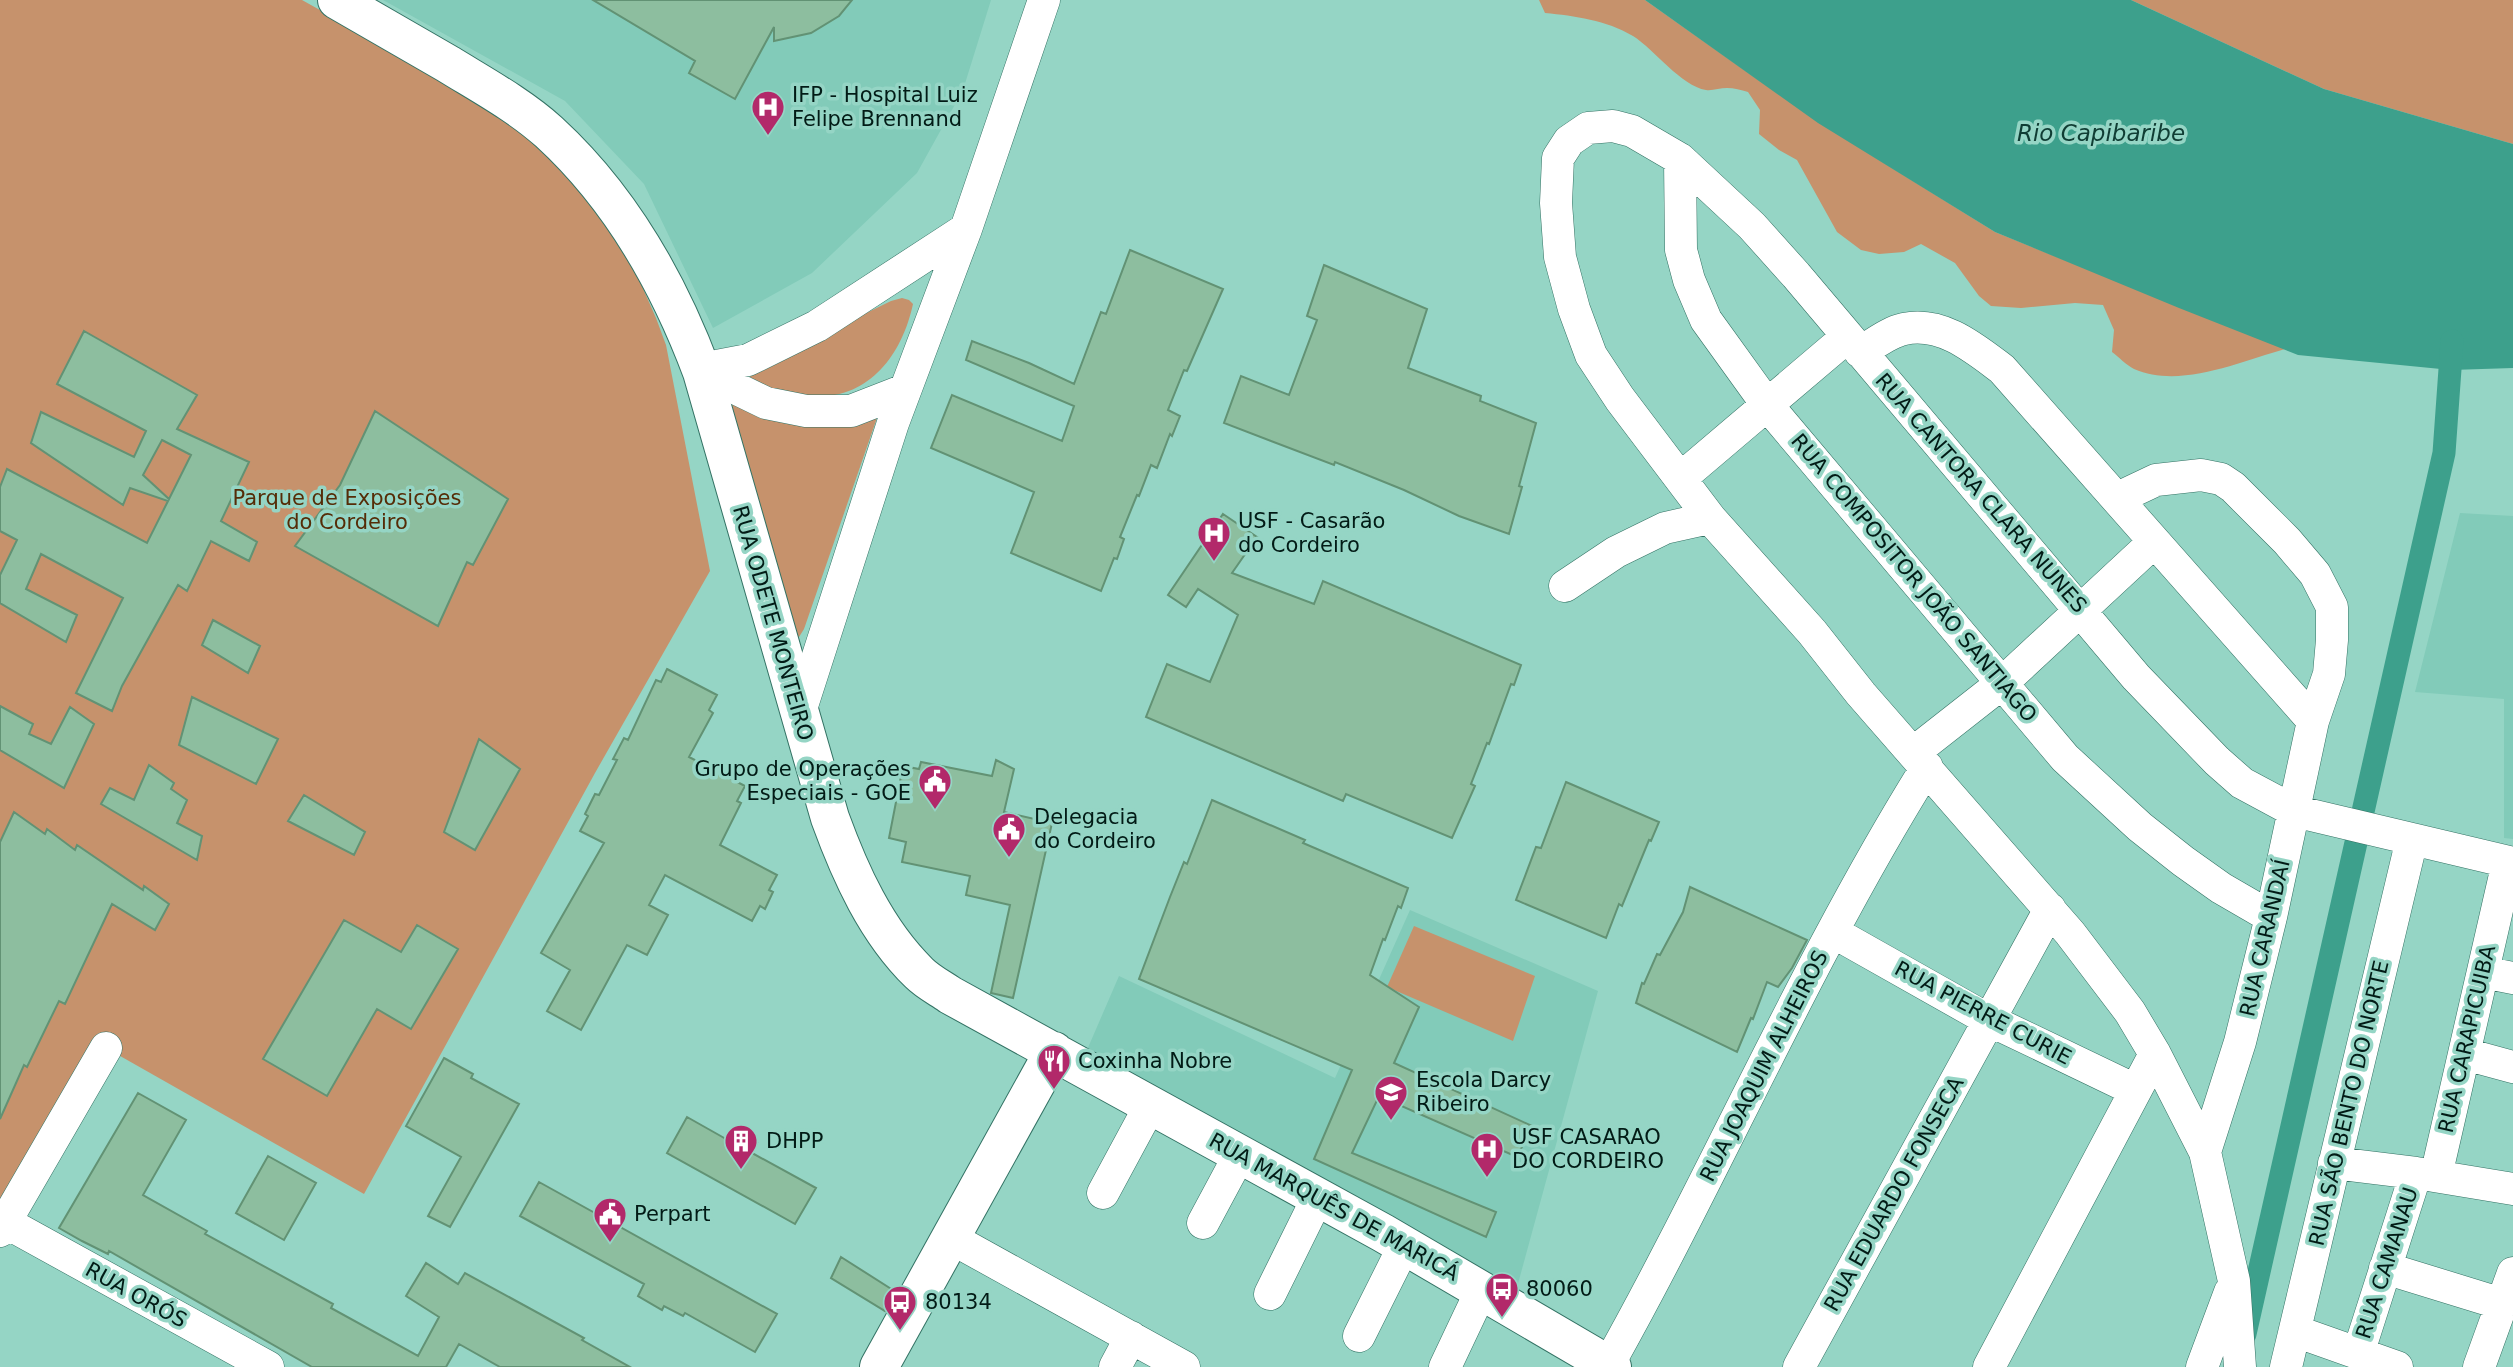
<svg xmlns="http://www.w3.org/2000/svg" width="2513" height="1367" font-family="'DejaVu Sans',sans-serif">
  <rect width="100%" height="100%" fill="#95d5c5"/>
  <!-- built -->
  <path fill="#82cbb9" d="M383,0H991L963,90L917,173L812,273L713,328L644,184L565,101Z
    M2460,513L2513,516V839L2504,838V699L2415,692Z
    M1410,910L1598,991L1516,1291L1301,1165L1087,1050L1119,976L1335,1078Z"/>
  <!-- green -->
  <path fill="#c6926c" d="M0,0H302L456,86L542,147L602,216L638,277L656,318L666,345L710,571L595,773L364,1194L106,1048L0,1202Z
    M1539,0H1645L1818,122L1995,232L2285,349C2239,362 2180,389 2134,369C2126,365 2119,357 2112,352L2114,330L2103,305L2075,303L2021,308L1991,306L1979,296L1955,263L1921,244L1904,252L1879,254L1861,250L1837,232L1797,160L1779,150L1759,134L1760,110L1748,92C1741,90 1734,88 1727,88C1720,88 1712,91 1706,90C1681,86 1655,50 1633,36C1606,20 1575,16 1545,13Z
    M2131,0H2513V144L2324,89Z
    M902,298L909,300L913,304C901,359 865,403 805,396C796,395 786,395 778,392C768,389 758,382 749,377L852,320L891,301Z
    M721,393C738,403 756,415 775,421C808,431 844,420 878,415L804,629L799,637H796Z
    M1414,926L1535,976L1513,1041L1387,987Z"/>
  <!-- water -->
  <path fill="#3da08c" d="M1645,0H2131L2324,89L2513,144V368L2451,370L2298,355L2179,308L1995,232L1818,123Z"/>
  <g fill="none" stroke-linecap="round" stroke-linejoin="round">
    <!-- canal -->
    <path stroke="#3da08c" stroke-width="23" d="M2245,1334L2444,453L2452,341"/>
  </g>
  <!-- building -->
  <path fill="#8dbe9f" stroke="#629274" stroke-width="2" fill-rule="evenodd" d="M593,0H852L839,16L811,33L774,41V27L735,99L689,73L695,61Z
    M1130,250L1223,289L1187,371L1184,370L1168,410L1180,416L1172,436L1170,434L1157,468L1151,465L1139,496L1137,495L1120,537L1124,539L1117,559L1114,558L1101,591L1011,553L1034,492L931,448L952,395L1062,441L1074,406L966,360L972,341L1029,363L1074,384L1101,312L1106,314Z
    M1324,265L1427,309L1408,368L1481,396L1480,401L1536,423L1519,486L1522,487L1509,534L1459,516L1404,490L1335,462L1334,465L1224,423L1241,376L1289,395L1317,320L1307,316Z
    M84,331L197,395L177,429L249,462L221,521L257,542L249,561L211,541L187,591L178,585L122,686L112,711L76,693L123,598L41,554L26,589L77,615L66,642L0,603V575L17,540L0,531V487L7,469L147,543L168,501L130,488L123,505L31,443L41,412L134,457L146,431L57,384ZM162,440L191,455L169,499L143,475Z
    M375,411L508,499L473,565L467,562L438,626L295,546L340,485Z
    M1223,514L1257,537L1232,573L1314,604L1323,581L1521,665L1514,685L1511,684L1489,744L1487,743L1471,784L1475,786L1452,838L1346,794L1343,801L1146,717L1167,664L1210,682L1238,615L1198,589L1186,607L1168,595Z
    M213,620L260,646L248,673L202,645Z
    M667,669L717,695L709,710L713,713L689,757L745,786L737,801L741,803L720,845L777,875L769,890L773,892L765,909L760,906L752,921L665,875L649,905L668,915L647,955L627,945L581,1030L547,1011L570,970L541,953L604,843L580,831L588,816L585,814L595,794L599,795L617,760L613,759L624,738L628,740L656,680L661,682Z
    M192,697L278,739L256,784L179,745Z
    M0,706L33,724L29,734L51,744L70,707L94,724L64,788L0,750Z
    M479,739L520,769L475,850L444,832Z
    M996,760L1014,769L1004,812L1052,823L1013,998L991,993L1010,905L966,895L970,876L902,862L906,842L889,838L903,766L919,769L921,762L992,776Z
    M149,765L174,783L171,789L187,800L177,823L202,836L197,860L101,804L110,788L134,800Z
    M1566,782L1659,822L1651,841L1649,840L1622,906L1619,904L1606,938L1516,900L1536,847L1541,848Z
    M304,795L365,832L354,855L288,821Z
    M1212,800L1305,840L1303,843L1408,888L1401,908L1398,906L1385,940L1383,939L1370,975L1419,1007L1394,1063L1532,1126L1517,1157L1379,1096L1352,1153L1496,1212L1486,1237L1314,1159L1352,1070L1139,979L1170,897L1184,862L1187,864Z
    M14,812L45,834L47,829L75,850L77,845L143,890L144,886L169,904L155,930L112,904L65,1004L59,1001L27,1067L24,1065L0,1119V842Z
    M1690,887L1807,940L1792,968L1778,987L1767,982L1753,1019L1751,1018L1737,1052L1636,1003L1642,983L1644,984L1657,954L1660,955L1683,912Z
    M344,920L401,952L417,925L458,949L411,1029L377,1009L327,1096L263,1059Z
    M444,1058L473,1074L471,1078L519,1104L450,1227L428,1216L461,1157L406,1126Z
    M138,1093L186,1120L143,1195L207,1231L205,1234L333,1304L331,1308L418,1356L439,1317L406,1296L426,1263L458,1284L465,1273L584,1338L582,1340L630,1367H500L459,1344L446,1367H312L109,1251L108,1254L82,1241L59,1228Z
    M687,1117L726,1139L732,1129L757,1143L752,1153L816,1188L795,1224L667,1153Z
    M268,1156L316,1183L284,1240L236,1213Z
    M539,1182L777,1314L755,1352L685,1313L683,1316L664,1306L662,1310L638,1296L644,1284L520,1216Z
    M841,1257L896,1292L885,1311L831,1278Z"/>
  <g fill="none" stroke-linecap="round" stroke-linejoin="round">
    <defs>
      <path id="minor" d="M1680,159L1681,250L1689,280L1706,320L1768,406L2065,758L2140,827L2183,861L2221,888L2271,917
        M1860,352C1873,345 1889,332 1904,329C1942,321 1974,348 2002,369L2313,721
        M701,369L748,360L817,326L966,229
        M702,372L766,403L806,411H851L905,390
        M1681,478L1847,337
        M2118,498L2156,480L2201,475L2221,479L2233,487L2287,541L2315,574L2332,607V640L2329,674L2313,721L2271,917L2240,1042L2205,1152
        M1565,586L1616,552L1665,528L1710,518
        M799,715L893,423L966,229L1044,0
        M1913,753L2001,684L2154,542
        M1833,932L1989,1020L2135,1090
        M2483,972L2513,978
        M2465,1054L2513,1067
        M2334,1163L2416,1173L2513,1189
        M2436,1176L2508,862
        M1103,1193L1151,1104
        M5,1222L268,1367
        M1203,1223L1240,1154
        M0,1231L106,1048
        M949,1237L1184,1367
        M2385,1268L2502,1304
        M1270,1294L1318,1197
        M2295,1331L2397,1367
        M1359,1336L1404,1246
        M2358,1354L2416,1173
        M1115,1367L1131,1337
        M1445,1367L1481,1291
        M1607,1367C1718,1169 1807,959 1927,767
        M1799,1367L2050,909
        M1989,1367L2155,1054
        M2202,1367L2230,1292
        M2240,1367L2234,1281L2205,1152L2155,1054L2130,1012L2070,933L1861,694L1812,632L1710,518L1620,399L1591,355L1574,309L1560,257L1556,203L1558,158L1569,141L1588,128L1613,126L1632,131L1680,159L1752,226L1796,275L2136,677L2217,761L2242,783L2294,811L2513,863
        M2286,1367L2412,839
        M2479,1367L2513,1273"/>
      <path id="major" d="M337,0C374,21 411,43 448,64C482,85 519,105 549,132C621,198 668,281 702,372L830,818C850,873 876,931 919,973C928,982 940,988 950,995L1383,1233L1612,1367
        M879,1367L1054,1051"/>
    </defs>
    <!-- minor casing -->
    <use href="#minor" stroke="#337264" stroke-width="33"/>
    <!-- major casing -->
    <use href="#major" stroke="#337264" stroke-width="40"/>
    <!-- minor -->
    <use href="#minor" stroke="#fff" stroke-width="32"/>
    <!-- major -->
    <use href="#major" stroke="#fff" stroke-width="38"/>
  </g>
  <!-- icons -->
  <defs>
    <symbol id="hospital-pin" viewBox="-11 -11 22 30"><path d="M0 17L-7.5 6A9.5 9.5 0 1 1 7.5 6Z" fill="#b2296a" stroke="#95d5c5"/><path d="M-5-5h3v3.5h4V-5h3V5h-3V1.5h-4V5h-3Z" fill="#fff"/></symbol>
    <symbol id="civic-pin" viewBox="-11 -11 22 30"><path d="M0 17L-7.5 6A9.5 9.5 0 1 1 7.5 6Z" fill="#b2296a" stroke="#95d5c5"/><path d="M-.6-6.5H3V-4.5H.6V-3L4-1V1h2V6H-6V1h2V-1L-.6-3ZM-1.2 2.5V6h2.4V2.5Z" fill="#fff"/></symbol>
    <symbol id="restaurant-pin" viewBox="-11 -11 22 30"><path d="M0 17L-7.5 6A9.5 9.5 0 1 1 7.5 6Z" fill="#b2296a" stroke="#95d5c5"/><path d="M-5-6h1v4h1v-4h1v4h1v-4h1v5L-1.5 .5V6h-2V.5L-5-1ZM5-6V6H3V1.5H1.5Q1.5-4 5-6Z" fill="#fff"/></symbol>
    <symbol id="school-pin" viewBox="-11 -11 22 30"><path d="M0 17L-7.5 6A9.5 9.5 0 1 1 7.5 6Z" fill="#b2296a" stroke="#95d5c5"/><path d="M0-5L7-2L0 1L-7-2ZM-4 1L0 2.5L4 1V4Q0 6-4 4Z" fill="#fff"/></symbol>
    <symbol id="building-pin" viewBox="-11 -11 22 30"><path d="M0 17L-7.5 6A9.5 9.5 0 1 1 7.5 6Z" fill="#b2296a" stroke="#95d5c5"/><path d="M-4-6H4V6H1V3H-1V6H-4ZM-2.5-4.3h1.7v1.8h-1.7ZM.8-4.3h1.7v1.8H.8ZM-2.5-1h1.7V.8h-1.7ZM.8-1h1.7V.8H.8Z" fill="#fff"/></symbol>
    <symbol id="bus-pin" viewBox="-11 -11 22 30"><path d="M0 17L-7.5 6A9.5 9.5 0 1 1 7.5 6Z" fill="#b2296a" stroke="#95d5c5"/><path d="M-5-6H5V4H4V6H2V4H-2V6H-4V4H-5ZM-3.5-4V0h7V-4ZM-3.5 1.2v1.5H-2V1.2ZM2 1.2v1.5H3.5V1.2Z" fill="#fff"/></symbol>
  </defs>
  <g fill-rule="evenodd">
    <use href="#hospital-pin" x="749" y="88" width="38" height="52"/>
    <use href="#hospital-pin" x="1195" y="514" width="38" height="52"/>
    <use href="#civic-pin" x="916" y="762" width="38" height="52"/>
    <use href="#civic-pin" x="990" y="810" width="38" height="52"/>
    <use href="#restaurant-pin" x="1035" y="1042" width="38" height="52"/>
    <use href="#school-pin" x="1372" y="1073" width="38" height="52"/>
    <use href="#building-pin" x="722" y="1122" width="38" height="52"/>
    <use href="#hospital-pin" x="1468" y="1130" width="38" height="52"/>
    <use href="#civic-pin" x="591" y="1195" width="38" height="52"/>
    <use href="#bus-pin" x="1483" y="1270" width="38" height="52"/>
    <use href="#bus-pin" x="881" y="1283" width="38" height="52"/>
  </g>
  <g text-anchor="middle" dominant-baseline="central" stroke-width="7" stroke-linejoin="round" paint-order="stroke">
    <!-- poi labels -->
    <g font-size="21" fill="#021b16" stroke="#95d5c5" text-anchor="start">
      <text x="792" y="95">IFP - Hospital Luiz<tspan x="792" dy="24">Felipe Brennand</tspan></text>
      <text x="1238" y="521">USF - Casarão<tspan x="1238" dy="24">do Cordeiro</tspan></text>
      <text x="911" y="769" text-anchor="end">Grupo de Operações<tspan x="911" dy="24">Especiais - GOE</tspan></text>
      <text x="1034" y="817">Delegacia<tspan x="1034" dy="24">do Cordeiro</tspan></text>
      <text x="1078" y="1061">Coxinha Nobre</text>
      <text x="1416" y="1080">Escola Darcy<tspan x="1416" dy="24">Ribeiro</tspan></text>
      <text x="1512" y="1137">USF CASARAO<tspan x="1512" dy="24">DO CORDEIRO</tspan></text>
      <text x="766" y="1141">DHPP</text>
      <text x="634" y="1214">Perpart</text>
      <text x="1526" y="1289">80060</text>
      <text x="925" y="1302">80134</text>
    </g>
    <!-- street labels -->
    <g font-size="21" fill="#021b16" stroke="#95d5c5">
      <text transform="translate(1981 493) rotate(49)">RUA CANTORA CLARA NUNES</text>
      <text transform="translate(1914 578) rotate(50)">RUA COMPOSITOR JOÃO SANTIAGO</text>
      <text transform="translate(773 623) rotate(74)">RUA ODETE MONTEIRO</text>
      <text transform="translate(2265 938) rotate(-77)">RUA CARANDAÍ</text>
      <text transform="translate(1983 1013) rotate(28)">RUA PIERRE CURIE</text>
      <text transform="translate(2467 1039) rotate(-77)">RUA CARAPICUIBA</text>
      <text transform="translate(1764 1066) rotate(-63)">RUA JOAQUIM ALHEIROS</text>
      <text transform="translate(2349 1103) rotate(-77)">RUA SÃO BENTO DO NORTE</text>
      <text transform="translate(1894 1194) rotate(-61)">RUA EDUARDO FONSECA</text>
      <text transform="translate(1334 1207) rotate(29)">RUA MARQUÊS DE MARICÁ</text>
      <text transform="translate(2387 1263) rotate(-72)">RUA CAMANAU</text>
      <text transform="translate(136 1295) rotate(29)">RUA ORÓS</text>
    </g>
    <!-- park labels -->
    <g font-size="21" fill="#552c07" stroke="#95d5c5">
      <text x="347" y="498">Parque de Exposições<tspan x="347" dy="24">do Cordeiro</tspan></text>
    </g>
    <!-- water labels -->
    <g font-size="23" font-style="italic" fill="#103d34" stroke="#95d5c5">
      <text x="2101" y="133">Rio Capibaribe</text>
    </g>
  </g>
</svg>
